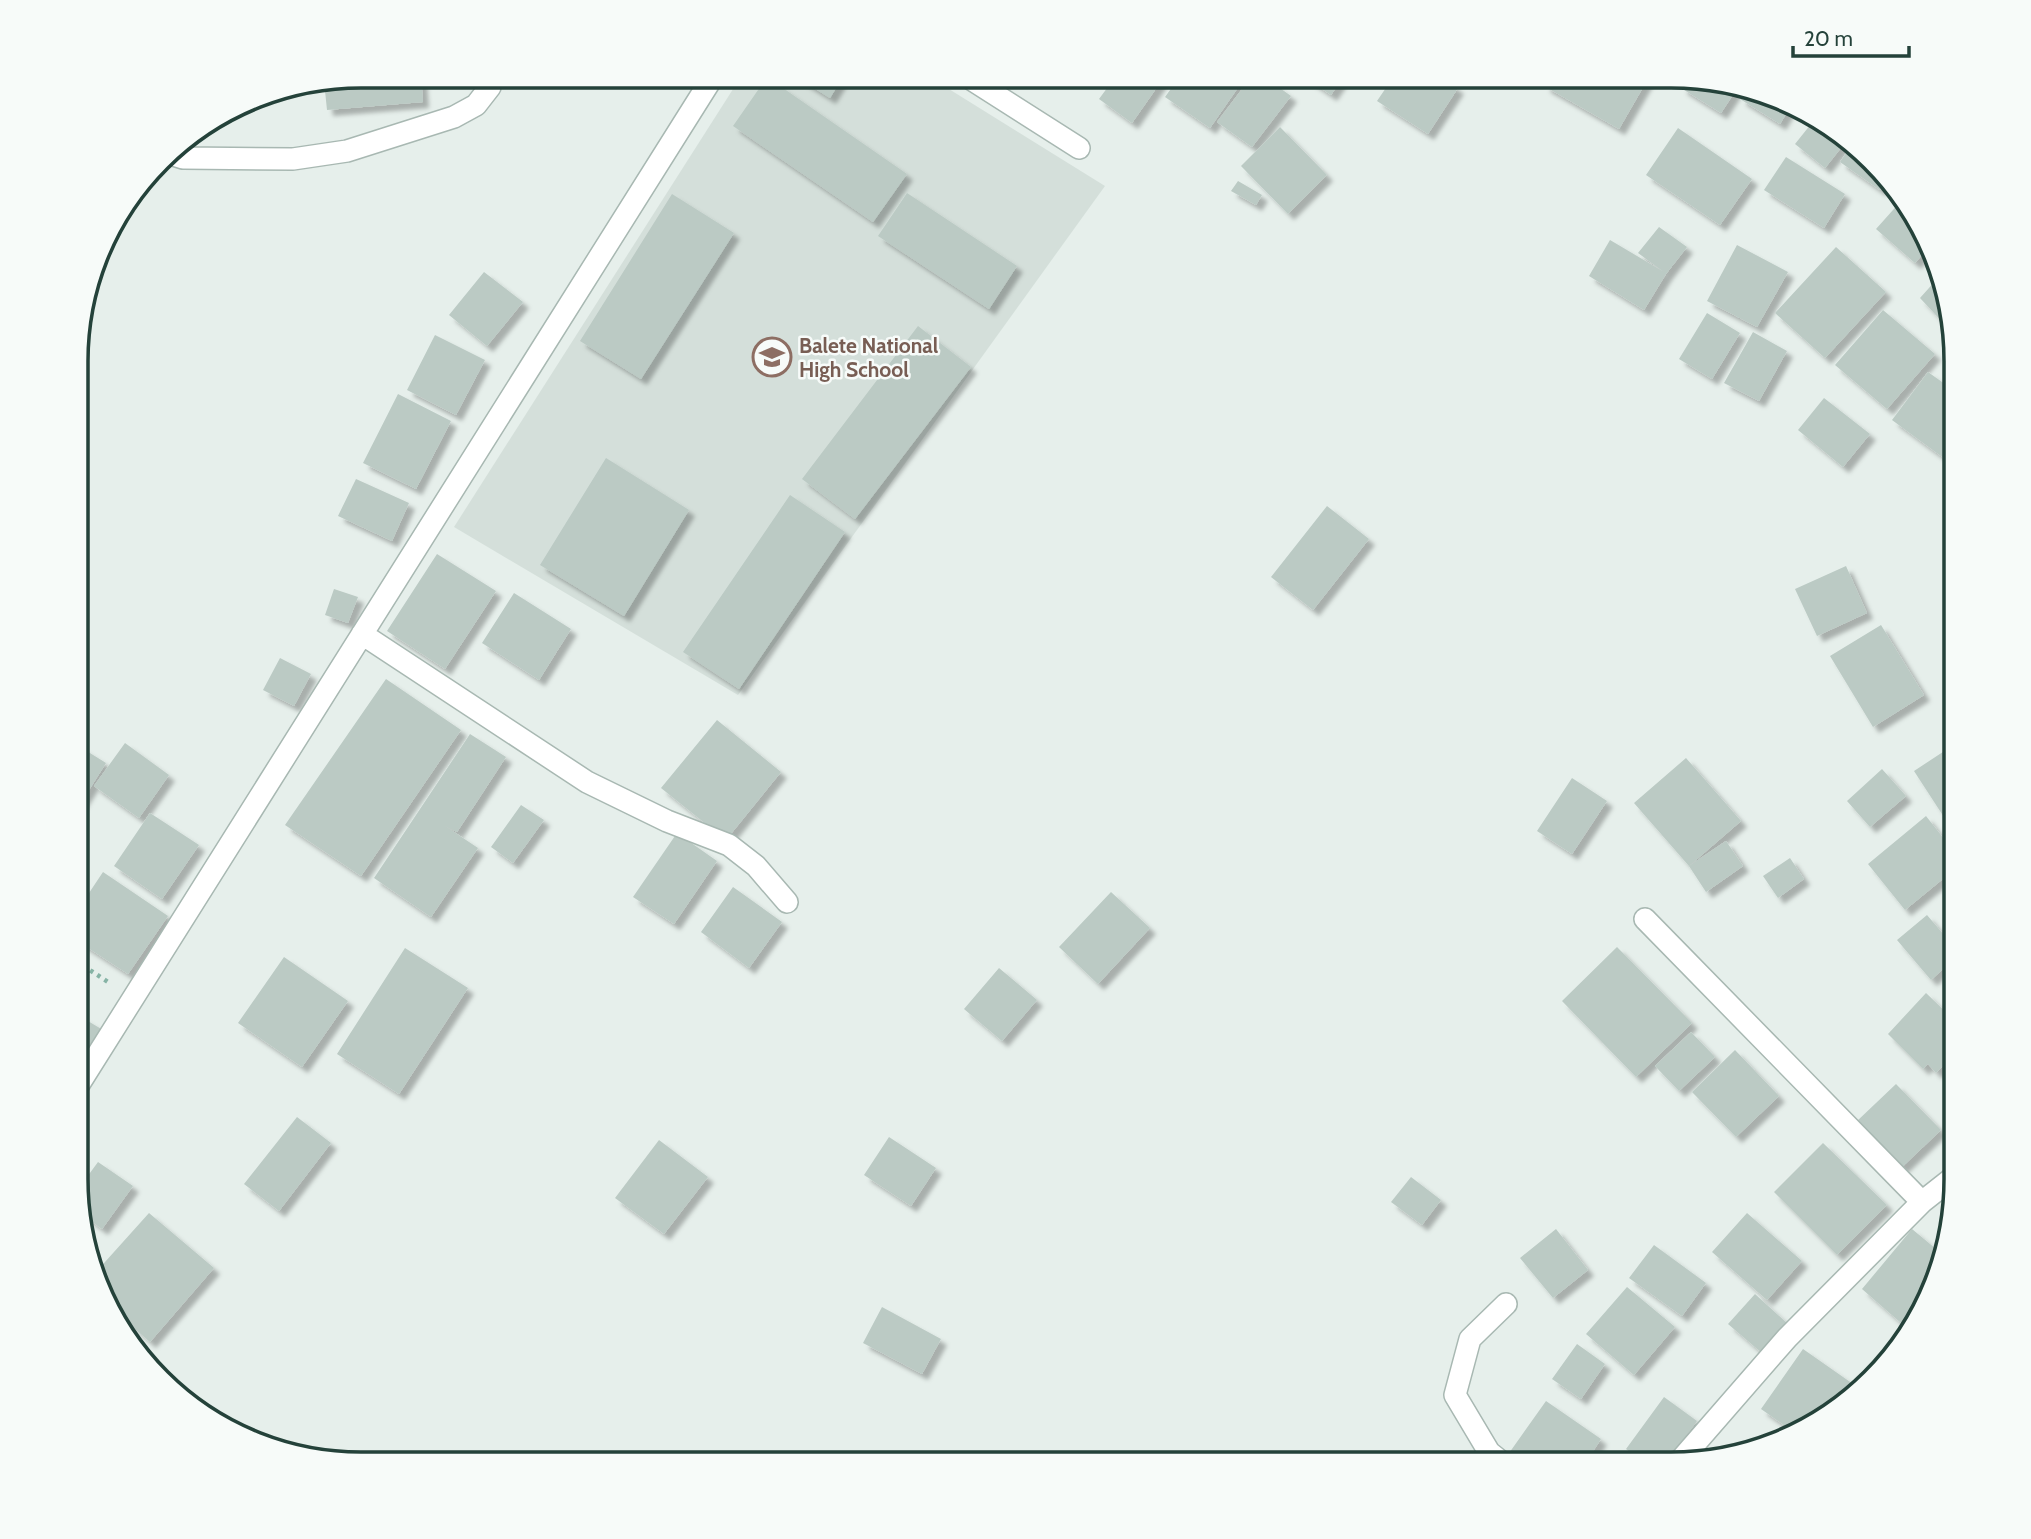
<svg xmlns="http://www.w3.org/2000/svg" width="2031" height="1539" font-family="Cabin,sans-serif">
  <defs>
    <filter id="shadow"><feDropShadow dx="6" dy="6" stdDeviation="2" flood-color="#0004"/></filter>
  </defs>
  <rect width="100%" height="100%" fill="#e6efeb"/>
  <!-- built -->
  <path fill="#d4dfda" d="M742,75L928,76L1105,186L738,695L454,527Z"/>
  <!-- building -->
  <path fill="#bbcac4" filter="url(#shadow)" d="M360,75H421L423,102L327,110L324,81Z
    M793,75H844L830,98Z
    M1116,76H1155L1162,80L1132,123L1099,99Z
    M1180,76H1246L1210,128L1165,97Z
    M1252,76H1263L1291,96L1252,147L1217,122Z
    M1303,76H1344L1331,95Z
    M1394,76H1439L1458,88L1428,134L1377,101Z
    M1550,76H1648L1649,77L1619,129L1544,86Z
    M1689,76L1709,81L1738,87L1721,113L1681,88Z
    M767,77L907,174L873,222L733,126Z
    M1746,89L1779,97L1792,104L1780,124L1740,99Z
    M1815,119L1848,139L1825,168L1795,144Z
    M1280,127L1327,175L1288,214L1241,166Z
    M1678,128L1752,179L1720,225L1646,175Z
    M1853,143L1858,146L1886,181L1880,190L1840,162Z
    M1786,157L1845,194L1824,228L1764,190Z
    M1238,181L1262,195L1256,205L1231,191Z
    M907,193L1017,266L989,309L878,236Z
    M672,194L734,233L641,379L580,341Z
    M1901,201L1927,235L1929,247L1915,263L1876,229Z
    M1659,227L1687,247L1666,274L1644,310L1589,276L1610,240L1664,272L1638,253Z
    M1737,245L1788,272L1757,327L1707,301Z
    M1836,247L1886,292L1825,358L1775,313Z
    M484,272L523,302L487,346L449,315Z
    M1937,279L1948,328L1920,298Z
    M1883,310L1935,354L1887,409L1835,365Z
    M1707,313L1740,333L1712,379L1679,359Z
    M918,326L971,367L855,519L802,479Z
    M1753,332L1787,351L1759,401L1724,383Z
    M435,335L485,360L456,415L407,390Z
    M1928,372L1956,392V467L1892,420Z
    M398,394L451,421L416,489L363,463Z
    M1824,398L1870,434L1843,467L1798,430Z
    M606,458L689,510L624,616L540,565Z
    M356,479L409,503L392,541L338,516Z
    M790,495L845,532L739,689L683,652Z
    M1327,506L1369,539L1313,610L1271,577Z
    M437,554L496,591L445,669L387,631Z
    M1846,566L1867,613L1817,636L1795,589Z
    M334,589L358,597L348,623L325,615Z
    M514,593L571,629L539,680L482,643Z
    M1881,625L1924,695L1873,727L1830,656Z
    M280,658L311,674L294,706L263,690Z
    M386,679L461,730L361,876L285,825Z
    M717,720L781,772L726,840L661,788Z
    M470,734L506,757L457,832L445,826L478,848L431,917L374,878Z
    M125,743L169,775L139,818L94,786Z
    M77,745L106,763L77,809Z
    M1952,746L1955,750V834L1914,771Z
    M1686,758L1741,821L1689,866L1634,803Z
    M1882,769L1906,796L1870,827L1847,801Z
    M1572,778L1607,801L1572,854L1537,831Z
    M521,805L544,820L513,863L491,847Z
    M150,813L199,845L162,899L114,866Z
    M1926,816L1955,853V869L1905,910L1868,864Z
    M677,833L717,861L674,924L633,897Z
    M1726,841L1743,866L1706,892L1689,866Z
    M1790,858L1804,879L1778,898L1763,876Z
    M103,872L168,916L128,974L76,940L77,911Z
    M733,887L782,922L749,968L701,932Z
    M1111,892L1150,928L1098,984L1059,947Z
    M1927,915L1955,948V958L1931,980L1897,940Z
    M1617,947L1692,1023L1636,1077L1562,1001Z
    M405,948L468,988L399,1094L337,1054Z
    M284,957L348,1001L302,1067L238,1023Z
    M999,968L1037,1000L1002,1041L964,1009Z
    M1926,993L1955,1021V1054L1936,1073L1928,1064L1923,1069L1888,1034Z
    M76,1014L103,1030L76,1074Z
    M1691,1032L1715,1057L1679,1091L1655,1066Z
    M1735,1050L1779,1096L1736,1137L1692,1092Z
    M1896,1084L1941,1130L1901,1168L1856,1122Z
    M297,1117L331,1143L279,1211L244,1184Z
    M889,1137L936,1168L911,1206L864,1175Z
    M659,1140L708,1177L664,1234L615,1198Z
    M1823,1143L1887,1205L1837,1255L1774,1192Z
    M98,1162L133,1186L102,1229L80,1213L76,1198V1192Z
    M1411,1177L1441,1200L1422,1225L1391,1202Z
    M149,1213L214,1268L150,1342L104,1302L96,1272Z
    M1747,1213L1802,1261L1767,1300L1712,1252Z
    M1556,1229L1588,1270L1553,1298L1520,1258Z
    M1912,1229L1942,1254L1934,1288L1908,1329L1862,1289Z
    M1654,1245L1706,1283L1682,1316L1629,1278Z
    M1627,1287L1675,1327L1634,1375L1586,1334Z
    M1755,1294L1788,1324L1762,1353L1728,1324Z
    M882,1307L941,1339L922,1374L863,1343Z
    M1577,1344L1605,1364L1581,1399L1552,1379Z
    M1803,1349L1853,1384L1841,1400L1797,1434L1761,1409Z
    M1664,1397L1697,1421L1665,1464H1646L1626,1449Z
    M1546,1401L1601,1439L1590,1456L1601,1464H1518L1507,1456Z"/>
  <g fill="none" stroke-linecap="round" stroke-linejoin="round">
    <defs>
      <path id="minor" d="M966,76L1079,148
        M167,153L183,158L293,159L347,151L454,117L476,105L490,87L491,75
        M362,634L587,782L667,821L729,845L756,866L787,902
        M1645,919L1922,1202L1955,1176
        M76,1089L714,75
        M1679,1462L1787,1338L1922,1202
        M1504,1464L1489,1452L1455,1395L1470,1339L1506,1304"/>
    </defs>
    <!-- minor casing -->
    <use href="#minor" stroke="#a8b8b2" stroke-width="24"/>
    <!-- path -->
    <path stroke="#86b3a5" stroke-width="4.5" stroke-dasharray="3.5 5" stroke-linecap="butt" d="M76,961L108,982"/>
    <!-- minor -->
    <use href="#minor" stroke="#fff" stroke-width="21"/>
  </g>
  <!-- icons -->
  <defs>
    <symbol id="school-ring" viewBox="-11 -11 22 22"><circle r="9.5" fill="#f7fbf9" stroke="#8d6e63" stroke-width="1.5"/><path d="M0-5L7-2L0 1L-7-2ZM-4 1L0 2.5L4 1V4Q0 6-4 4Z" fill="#8d6e63"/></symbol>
  </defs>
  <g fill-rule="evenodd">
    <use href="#school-ring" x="750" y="335" width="44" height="44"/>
  </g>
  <g text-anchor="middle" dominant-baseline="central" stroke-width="5" stroke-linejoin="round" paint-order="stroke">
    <!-- education labels -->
    <g font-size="21" font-weight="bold" fill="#785e54" stroke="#f7fbf9" text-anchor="start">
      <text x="799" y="345">Balete National<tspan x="799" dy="24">High School</tspan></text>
    </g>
  </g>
  <!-- crop -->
  <path d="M0 0H2031V1539H0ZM361 88H1671A273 273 0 0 1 1944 361V1179A273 273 0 0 1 1671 1452H361A273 273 0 0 1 88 1179V361A273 273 0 0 1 361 88Z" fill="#f7fbf9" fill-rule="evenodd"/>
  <path fill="none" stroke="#24423a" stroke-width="3.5" d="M361 88H1671A273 273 0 0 1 1944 361V1179A273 273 0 0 1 1671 1452H361A273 273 0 0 1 88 1179V361A273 273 0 0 1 361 88Z"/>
  <!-- scale -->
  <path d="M1793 46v10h116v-10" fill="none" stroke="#24423a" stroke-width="3.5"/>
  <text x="1804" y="46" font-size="21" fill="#24423a" stroke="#f7fbf9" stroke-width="5" paint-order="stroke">20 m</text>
</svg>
